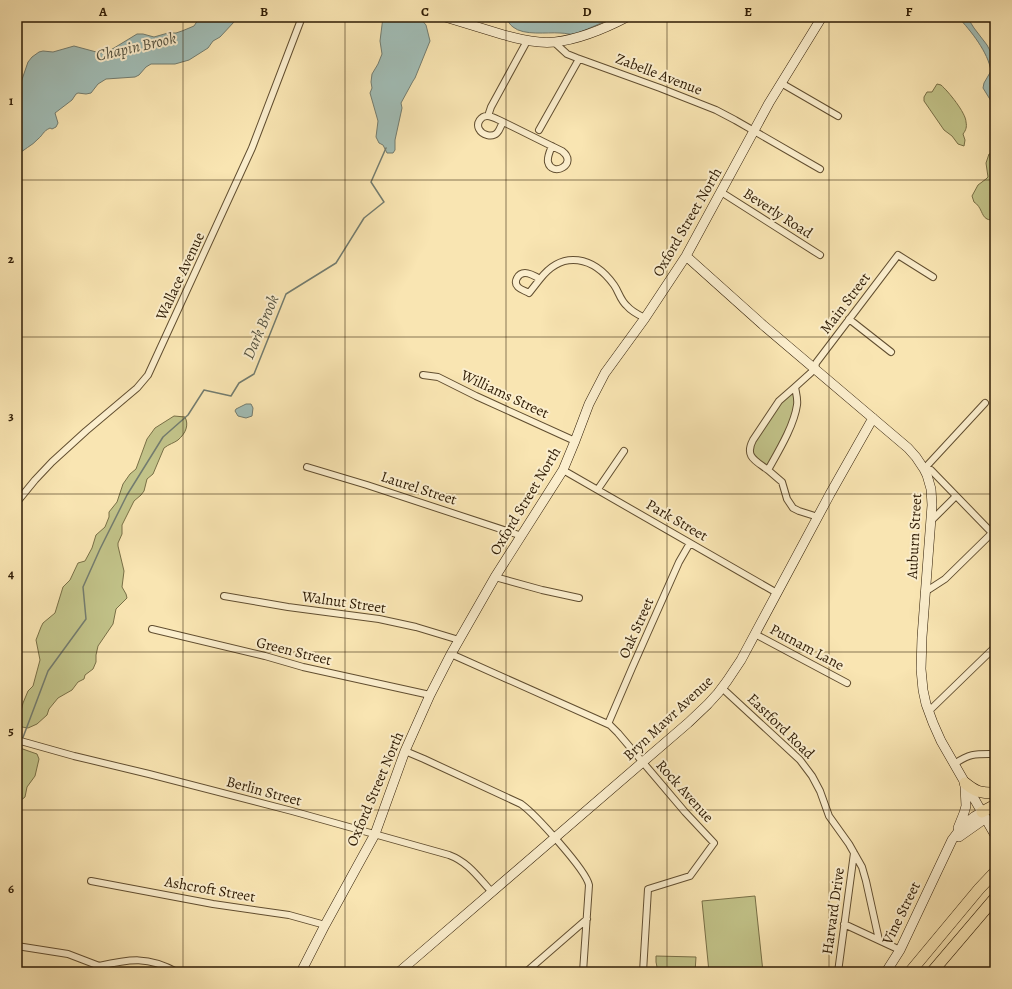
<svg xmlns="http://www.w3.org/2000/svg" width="1012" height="989" font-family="Alegreya,serif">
  <rect width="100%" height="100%" fill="#f9e5b2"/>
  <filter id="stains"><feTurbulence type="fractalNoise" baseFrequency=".005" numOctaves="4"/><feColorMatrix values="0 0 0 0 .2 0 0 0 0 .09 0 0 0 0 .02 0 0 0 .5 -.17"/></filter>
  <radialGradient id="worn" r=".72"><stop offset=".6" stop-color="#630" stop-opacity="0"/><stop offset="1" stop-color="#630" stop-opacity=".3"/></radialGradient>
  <!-- green -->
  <path fill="#c2c389" stroke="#786f46" d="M937,84L941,85C948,91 966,113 966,122C967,127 966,130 963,134L965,140L964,146L958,144L952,136L944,130L924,101V97L927,92H932Z
    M994,153L995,154V219L994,220C992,220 989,220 987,219C981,216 982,207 974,202L972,196L978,185L986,179L988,177L986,163L989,154Z
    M795,387L796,408L768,470L750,455L752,442L780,399Z
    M174,416L185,417C189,425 186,433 178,440C174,443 169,444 164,448L153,474L147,479L144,491L141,495L134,501L122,525V534L118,543V546L124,571L122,587L126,594L127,598L116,609L113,624L98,646L96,655V662L93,669L85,675L84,679L78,682L72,690L58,698L49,709L47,715L37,724L28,728L22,727L19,719L23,703L28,691L33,686L40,660L36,640L41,627L43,623L55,613L63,587L70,580L78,563L85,561L92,548L96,535L105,527L109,517V512L117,502L123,484L130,474L136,469L147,439L155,428Z
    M17,747L37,754L39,759L35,776L27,787L25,797L20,801L17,808Z
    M755,896L763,972H709L702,901Z
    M656,956L696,957L695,972H658L656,962Z"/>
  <!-- water -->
  <path fill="#a1bdb6" stroke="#737c6f" d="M200,17H236L234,22L220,37L213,41L208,48L189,60L175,64H151L146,67L139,75L135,77L106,79L98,84L91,93L86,94L78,93L76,94L72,100L55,113L58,123L56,127L52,129L50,128C42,132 44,134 38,139C32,146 23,149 17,156V94L28,62L32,57L39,52L43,51L53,52L74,46L100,53L107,52L114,48L137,34H143L154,37L168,33H176L182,31L194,26Z
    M383,17H419L426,25L430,41L415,78L413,81L401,103L402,108L395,140V150L393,153H387L383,145L379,143L376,137L378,121L370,93L372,88L371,82L372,74L378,64L382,54L380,41Z
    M505,17H615L576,34C570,35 566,33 560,33C547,32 524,36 513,27C510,25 508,21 505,17Z
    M958,17H967L974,28L987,45L995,60V77L990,83L995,92V111L991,101L983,88L984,83L991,71C988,52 971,31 958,17Z
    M246,404H251L253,408L252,416L246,418L238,416L235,411L236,409Z"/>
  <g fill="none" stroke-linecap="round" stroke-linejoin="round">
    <!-- stream -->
    <path stroke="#737c6f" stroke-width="1.5" d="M22,740L48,671L86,619L83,587L100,549L127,495L163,437L188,415L204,390L231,396L239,383L254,374L286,294L336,263L364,218L384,202L371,182L386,148
      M17,748L20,746L21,743"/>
    <defs>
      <path id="street" d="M554,42L567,54L577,58L660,88L716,110L735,120L820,169
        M781,83L838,116
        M488,116L491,107L527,41
        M503,122C501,125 500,130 497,133C492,138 482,135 479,129C476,123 481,116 487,116C491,116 495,118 499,120C520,130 541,141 562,151C579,164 552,178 548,162C547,157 550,151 552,146
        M539,130L579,59
        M721,192L820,255
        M540,279L529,293C526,291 521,290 518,287C513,282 518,273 525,273C530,273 535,276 540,279C563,249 594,257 614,285C619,292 620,300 627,306C632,312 639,315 645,318
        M849,319L891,352
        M423,375L438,377L476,396L575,441
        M795,387L779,401L753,440C744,457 756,461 768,470C778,452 794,426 797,405C798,399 796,393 795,387L815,369L816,363L898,255L933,277
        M307,467L367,485L522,536
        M924,469L931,470L995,536
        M924,469L985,403
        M563,470L777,593
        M768,470L782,482L787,499L793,508L799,511L818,517
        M598,489L624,451
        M17,502L35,480L52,462L86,431L137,388L148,375L252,148L302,17
        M931,521L956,496
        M495,577L542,590L579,598
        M925,592L945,579L994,531
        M224,596L288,607L379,619L416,627L459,640
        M152,629L265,656L303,667L430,695
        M755,634L847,683
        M451,654L610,725L618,733L685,812L714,843L690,876L648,889L643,972
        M722,688L800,760L812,776L820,791L829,816L849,844L862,867L866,881L879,940
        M929,711L995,647
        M608,724L632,668L679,562L690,543
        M17,740L74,756L149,774L292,811L449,855C468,862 478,877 491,891
        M405,751L424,759L521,804C535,814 586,870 589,885L583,972
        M954,764C971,753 975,754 995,754
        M91,881L213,904L289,915L325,925
        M844,924L900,950
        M17,946L68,954L115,972
        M99,966C130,959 148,956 177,972
        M526,972L587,919
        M838,972L854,853"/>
      <path id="secondary" d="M445,17C465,23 484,29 504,35C520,39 538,44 555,42C581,39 604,29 627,17
        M686,256L763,325L908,448L916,457L924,469L927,475L931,489L932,505L922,637L921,669L923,690L926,704L933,723L941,741L995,835
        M958,828L964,813L966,806L965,786
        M959,837L986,818
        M301,972L325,925L375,834L405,751L430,695L451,654L495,577L563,470L575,441L589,404L605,373L645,318L686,256L769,103L822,17
        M399,972L688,723L708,704L718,693L727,681L741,660L830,494L873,418
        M886,972L900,950L952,840C960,828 969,818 982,812"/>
      <path id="highway" d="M965,783C976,792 980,793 995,793
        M982,812L995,805
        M910,972L979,889L995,872
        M932,972L995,898"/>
    </defs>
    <!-- street casing -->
    <use href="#street" stroke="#614e30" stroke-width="8"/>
    <!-- secondary casing -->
    <use href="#secondary" stroke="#2e1b04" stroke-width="10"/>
    <!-- highway casing -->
    <use href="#highway" stroke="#2e1b04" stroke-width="12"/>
    <!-- street -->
    <use href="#street" stroke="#fbeecd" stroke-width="6"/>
    <!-- secondary -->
    <use href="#secondary" stroke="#fbeecd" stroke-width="9"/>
    <!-- highway -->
    <use href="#highway" stroke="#f9e5b2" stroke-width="11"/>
  </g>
  <!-- grid -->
  <path fill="none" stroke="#2e1b04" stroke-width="1" stroke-opacity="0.55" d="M183,17V972M345,17V972M506,17V972M667,17V972M829,17V972M17,180H995M17,337H995M17,494H995M17,652H995M17,810H995"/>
  <g text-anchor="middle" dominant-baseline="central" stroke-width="4" stroke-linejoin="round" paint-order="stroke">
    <!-- street labels -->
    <g font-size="15" fill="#2e1b04" stroke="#fbeecd">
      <text transform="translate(659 74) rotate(21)">Zabelle Avenue</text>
      <text transform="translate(778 213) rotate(33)">Beverly Road</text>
      <text transform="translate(687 222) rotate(-60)">Oxford Street North</text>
      <text transform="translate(180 276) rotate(-65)">Wallace Avenue</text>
      <text transform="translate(845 303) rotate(-53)">Main Street</text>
      <text transform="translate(505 394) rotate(25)">Williams Street</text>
      <text transform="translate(419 488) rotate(18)">Laurel Street</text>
      <text transform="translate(525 501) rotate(-59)">Oxford Street North</text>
      <text transform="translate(677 520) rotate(30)">Park Street</text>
      <text transform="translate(914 536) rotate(-87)">Auburn Street</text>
      <text transform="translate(344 602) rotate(8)">Walnut Street</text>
      <text transform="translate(636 628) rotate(-66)">Oak Street</text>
      <text transform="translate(807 647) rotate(28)">Putnam Lane</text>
      <text transform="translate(294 651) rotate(14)">Green Street</text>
      <text transform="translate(668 718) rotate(-43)">Bryn Mawr Avenue</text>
      <text transform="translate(781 726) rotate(44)">Eastford Road</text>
      <text transform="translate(375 789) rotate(-67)">Oxford Street North</text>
      <text transform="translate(264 791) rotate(15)">Berlin Street</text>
      <text transform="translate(685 791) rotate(48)">Rock Avenue</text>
      <text transform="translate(210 889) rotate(10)">Ashcroft Street</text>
      <text transform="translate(833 911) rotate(-82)">Harvard Drive</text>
      <text transform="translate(901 913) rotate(-64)">Vine Street</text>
    </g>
    <!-- water labels -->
    <g font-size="16" font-style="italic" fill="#565442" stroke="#fbeecd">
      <text transform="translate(136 47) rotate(-13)">Chapin Brook</text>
      <text transform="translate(261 327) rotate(-67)">Dark Brook</text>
    </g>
  </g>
  <!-- margin -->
  <rect width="1012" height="989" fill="none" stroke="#f9e5b2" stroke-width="44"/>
  <rect x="22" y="22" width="968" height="945" fill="none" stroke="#2e1b04" stroke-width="1.5"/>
  <g font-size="13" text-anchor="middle" font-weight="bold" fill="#2e1b04">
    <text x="103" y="16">A</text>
    <text x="264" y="16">B</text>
    <text x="425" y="16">C</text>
    <text x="587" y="16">D</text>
    <text x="748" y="16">E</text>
    <text x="909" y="16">F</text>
    <text x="11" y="105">1</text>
    <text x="11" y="263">2</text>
    <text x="11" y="420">3</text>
    <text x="11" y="578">4</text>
    <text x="11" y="735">5</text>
    <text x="11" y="893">6</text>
  </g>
  <rect width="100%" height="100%" filter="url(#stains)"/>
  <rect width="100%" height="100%" fill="url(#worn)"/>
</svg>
